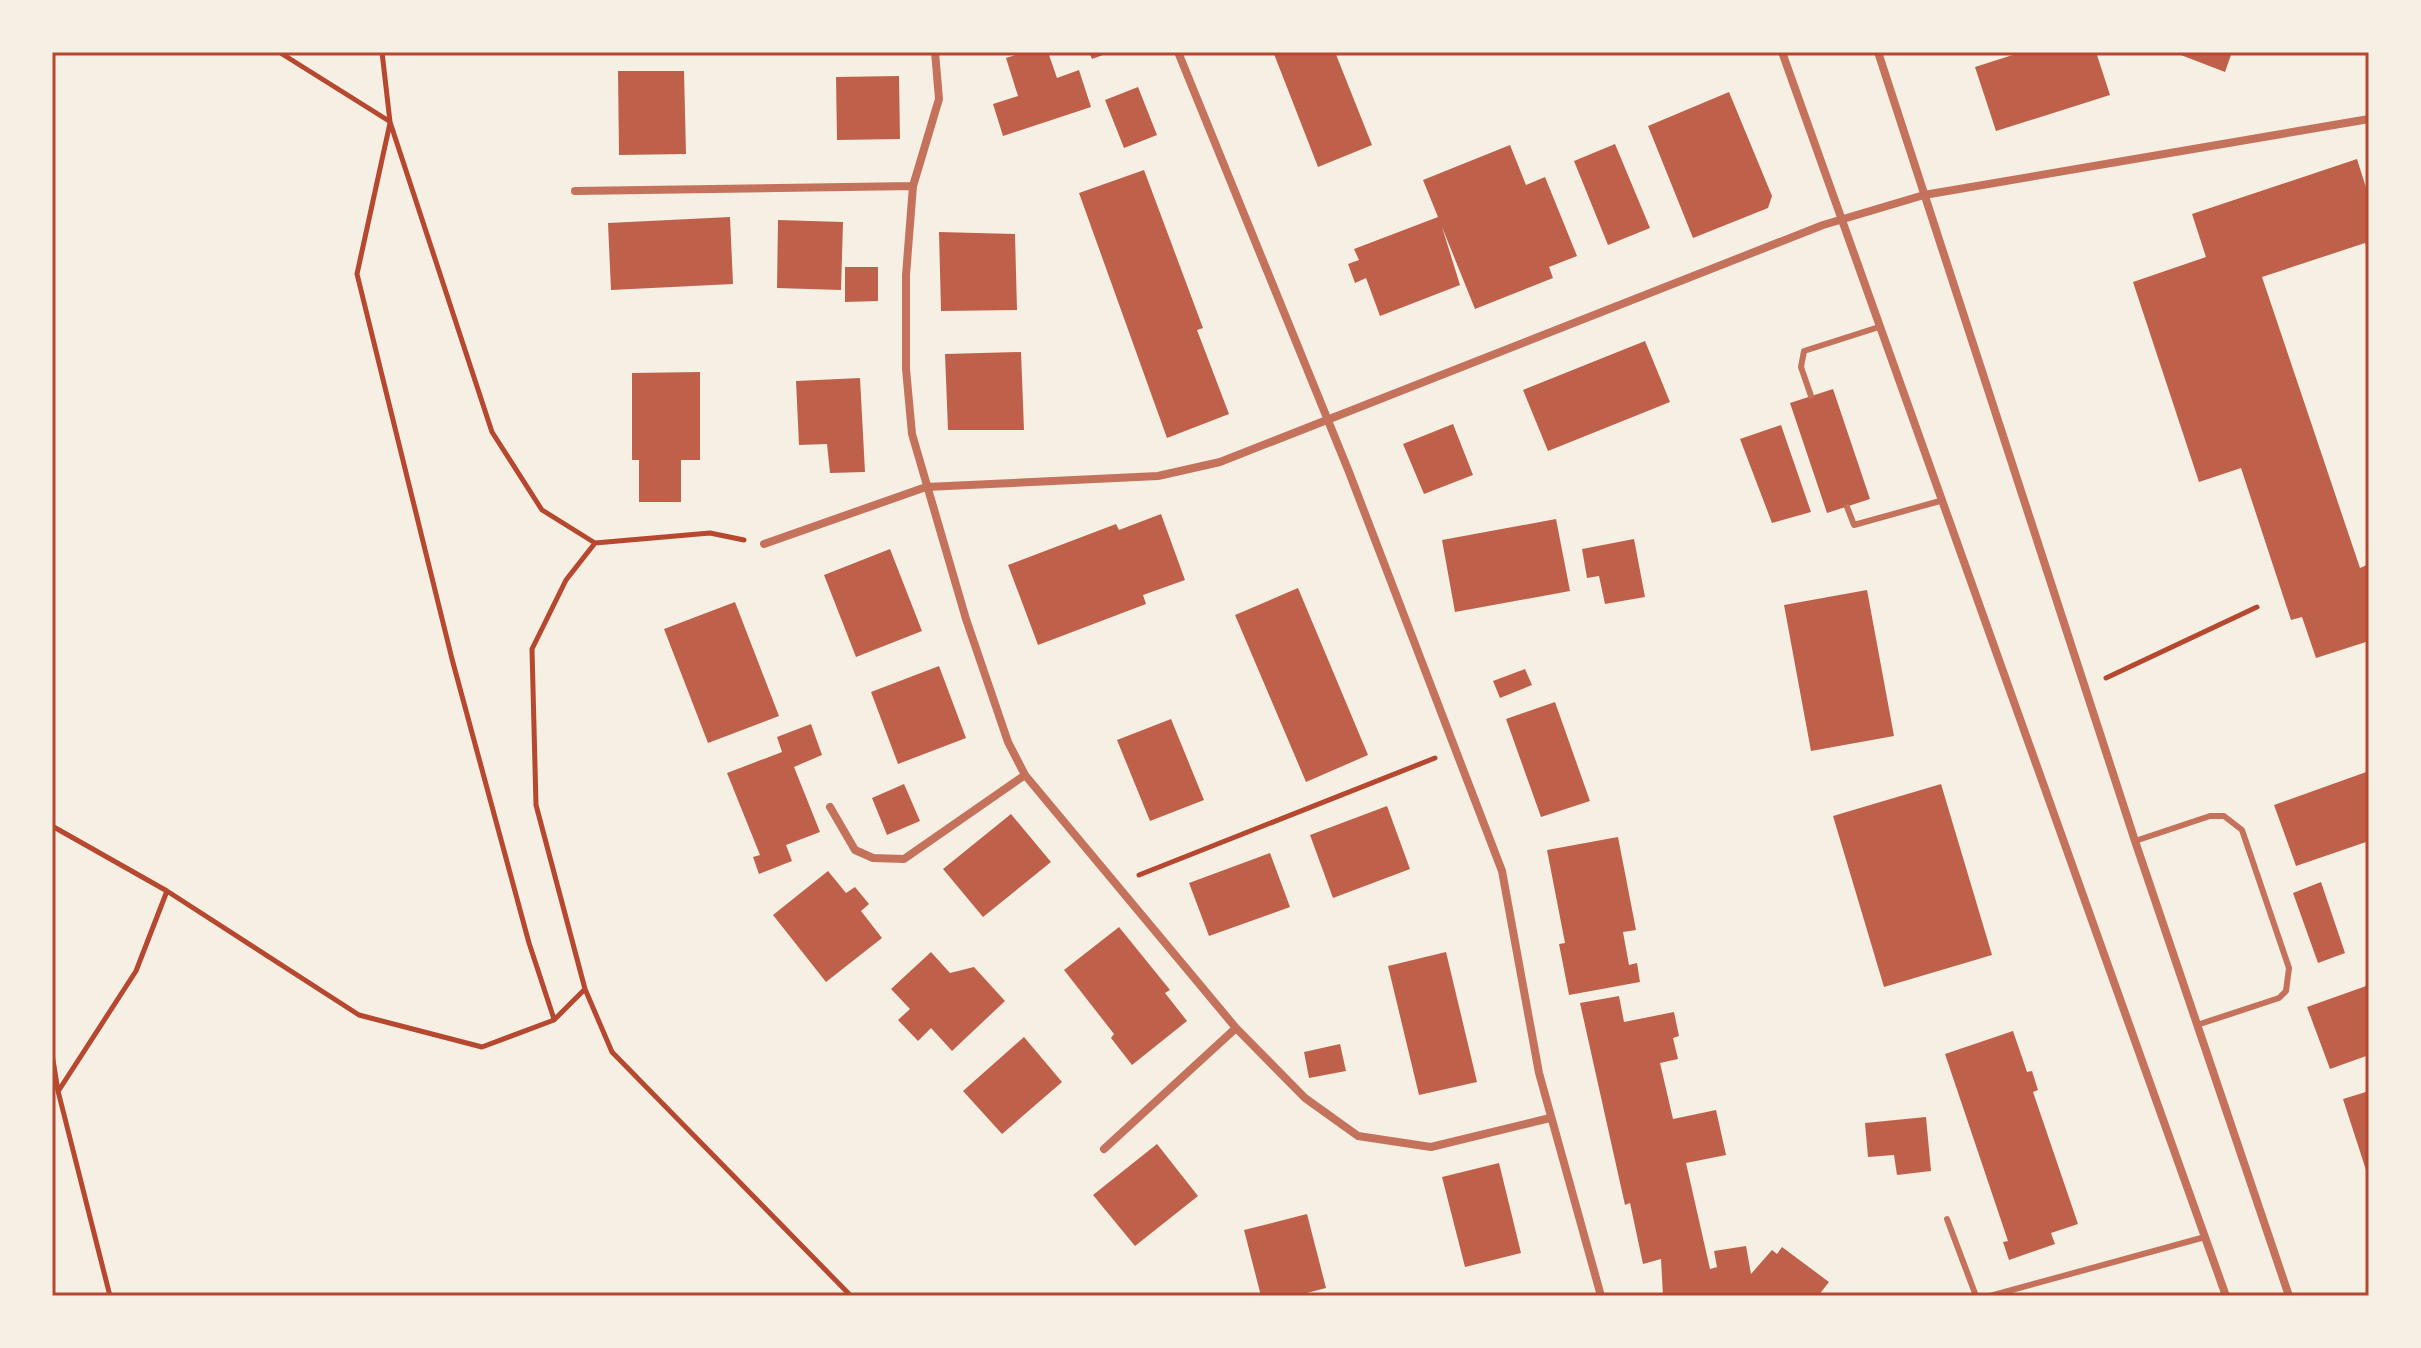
<svg xmlns="http://www.w3.org/2000/svg" width="2421" height="1348" font-family="'Zilla Slab',serif">
  <rect width="100%" height="100%" fill="#f6efe4"/>
  <!-- building -->
  <path fill="#bf614a" d="M1025,52H1048L1057,78L1079,70L1091,107L1003,136L993,104L1018,96L1006,58Z
    M1089,52H1111L1092,59Z
    M1279,52H1335L1372,145L1318,167L1274,54Z
    M2022,52H2096L2110,95L1996,131L1975,67Z
    M2173,52H2232L2225,72Z
    M618,71H684L686,154L619,155Z
    M899,76L900,139L837,140L836,77Z
    M1138,87L1157,135L1124,148L1105,100Z
    M1729,92L1772,196L1768,208L1693,238L1648,126Z
    M1615,144L1650,228L1608,245L1574,161Z
    M1510,145L1526,185L1545,177L1577,256L1549,267L1553,278L1475,309L1442,227L1460,285L1380,316L1366,278L1355,283L1348,264L1359,260L1354,249L1438,217L1423,180Z
    M2357,159L2369,197V253L2365,243L2262,277L2360,568L2369,564V641L2316,658L2302,617L2291,620L2241,468L2199,482L2133,282L2206,257L2192,214Z
    M1144,170L1203,328L1197,330L1229,414L1167,438L1079,193Z
    M730,217L733,284L611,290L608,223Z
    M778,220L843,222L841,290L777,288Z
    M939,232L1015,234L1017,310L941,311Z
    M845,267H878V301L845,302Z
    M1645,341L1670,402L1548,451L1523,390Z
    M1021,352L1024,430H948L945,354Z
    M700,372V460H681V502H639V460H632V373Z
    M860,378L865,472L830,473L827,444L799,445L796,381Z
    M1833,389L1870,499L1827,513L1790,403Z
    M1453,424L1473,475L1424,494L1403,444Z
    M1781,425L1811,512L1772,523L1740,439Z
    M1161,514L1185,580L1143,595L1146,604L1038,645L1008,565L1116,524L1119,530Z
    M1556,519L1570,591L1455,612L1442,540Z
    M1634,539L1645,597L1605,604L1599,576L1587,578L1582,549Z
    M890,549L922,631L856,657L824,575Z
    M1298,588L1368,755L1306,782L1235,615Z
    M1867,590L1894,736L1811,751L1784,605Z
    M735,602L779,716L708,743L664,629Z
    M939,666L966,738L898,764L871,692Z
    M1525,669L1532,685L1500,698L1493,681Z
    M1555,702L1590,801L1541,817L1506,719Z
    M1171,719L1204,800L1150,821L1117,740Z
    M811,724L822,755L794,767L820,832L786,845L792,861L759,874L753,857L760,855L727,773L782,752L777,737Z
    M2369,771V841L2296,866L2274,805Z
    M904,784L920,821L887,835L872,798Z
    M1941,784L1992,955L1884,987L1833,816Z
    M1387,806L1410,869L1333,898L1310,835Z
    M1011,814L1051,862L983,917L943,869Z
    M1618,837L1636,930L1623,932L1629,965L1637,963L1640,982L1569,995L1559,944L1565,943L1547,850Z
    M1270,853L1290,907L1209,936L1189,883Z
    M828,871L846,893L855,887L869,904L861,911L882,938L826,982L773,915Z
    M2321,882L2345,953L2318,963L2293,893Z
    M1119,927L1170,990L1165,993L1187,1021L1132,1065L1111,1038L1114,1034L1064,970Z
    M931,952L950,973L974,967L1005,1001L952,1051L931,1028L918,1041L898,1020L910,1009L891,989Z
    M1446,952L1477,1082L1419,1095L1388,966Z
    M2369,985V1055L2330,1069L2307,1007Z
    M1619,996L1624,1022L1674,1012L1679,1036L1673,1038L1678,1059L1660,1063L1673,1119L1716,1110L1726,1155L1686,1163L1710,1269L1717,1267L1714,1251L1746,1246L1751,1274L1772,1250L1777,1254L1782,1247L1829,1282L1818,1296H1663L1661,1259L1643,1264L1630,1203L1625,1205L1580,1003Z
    M2013,1031L2027,1072L2032,1071L2038,1090L2033,1092L2078,1224L2051,1233L2055,1244L2009,1260L2003,1242L2008,1241L1945,1054Z
    M1024,1037L1062,1082L1002,1134L963,1091Z
    M1340,1044L1346,1071L1309,1078L1304,1052Z
    M2369,1091V1169L2366,1170L2343,1099Z
    M1926,1117L1931,1171L1897,1175L1894,1155L1868,1157L1865,1123Z
    M1157,1144L1198,1196L1135,1246L1093,1195Z
    M1499,1163L1521,1253L1465,1267L1442,1177Z
    M1307,1214L1326,1288L1295,1296H1261L1244,1230Z"/>
  <g fill="none" stroke-linecap="round" stroke-linejoin="round">
    <!-- path -->
    <path stroke="#b5482f" stroke-width="5" d="M279,52L389,121
      M390,123L357,274L452,659L529,943L554,1019
      M595,543L710,533L744,540
      M2106,678L2257,607
      M52,826L167,891L359,1015L482,1047L554,1020L585,989L536,805L532,649L566,580L595,543L542,510L492,432L390,122L382,52
      M1139,875L1435,758
      M585,989L612,1052L851,1296
      M52,1054L58,1091L110,1296
      M59,1090L136,971L167,891"/>
    <!-- service -->
    <path stroke="#c5725c" stroke-width="6" d="M1811,396L1801,367L1804,351L1879,327
      M1847,507L1854,525L1940,501
      M2135,841L2210,816H2224L2242,830L2289,968L2286,991L2279,998L2200,1024
      M1947,1219L1976,1296
      M1990,1296L2205,1237"/>
    <!-- minor -->
    <path stroke="#c5725c" stroke-width="8" d="M935,52L939,99L913,186L906,275V369L912,434L966,619L1008,742L1025,775L1236,1028L1305,1098L1358,1136L1431,1147L1550,1118
      M1178,52L1349,472L1502,871L1539,1073L1601,1296
      M1782,52L2226,1296
      M1878,52L2135,841L2289,1296
      M575,191L913,186
      M764,544L926,487L1158,476L1220,462L1823,225L1924,195L2369,119
      M830,807L855,850L873,858L904,859L1025,775
      M1104,1149L1236,1028"/>
  </g>
  <!-- border -->
  <rect width="2421" height="1348" fill="none" stroke="#f6efe4" stroke-width="108"/>
  <rect x="54" y="54" width="2313" height="1240" fill="none" stroke="#b5482f" stroke-width="3"/>
</svg>
